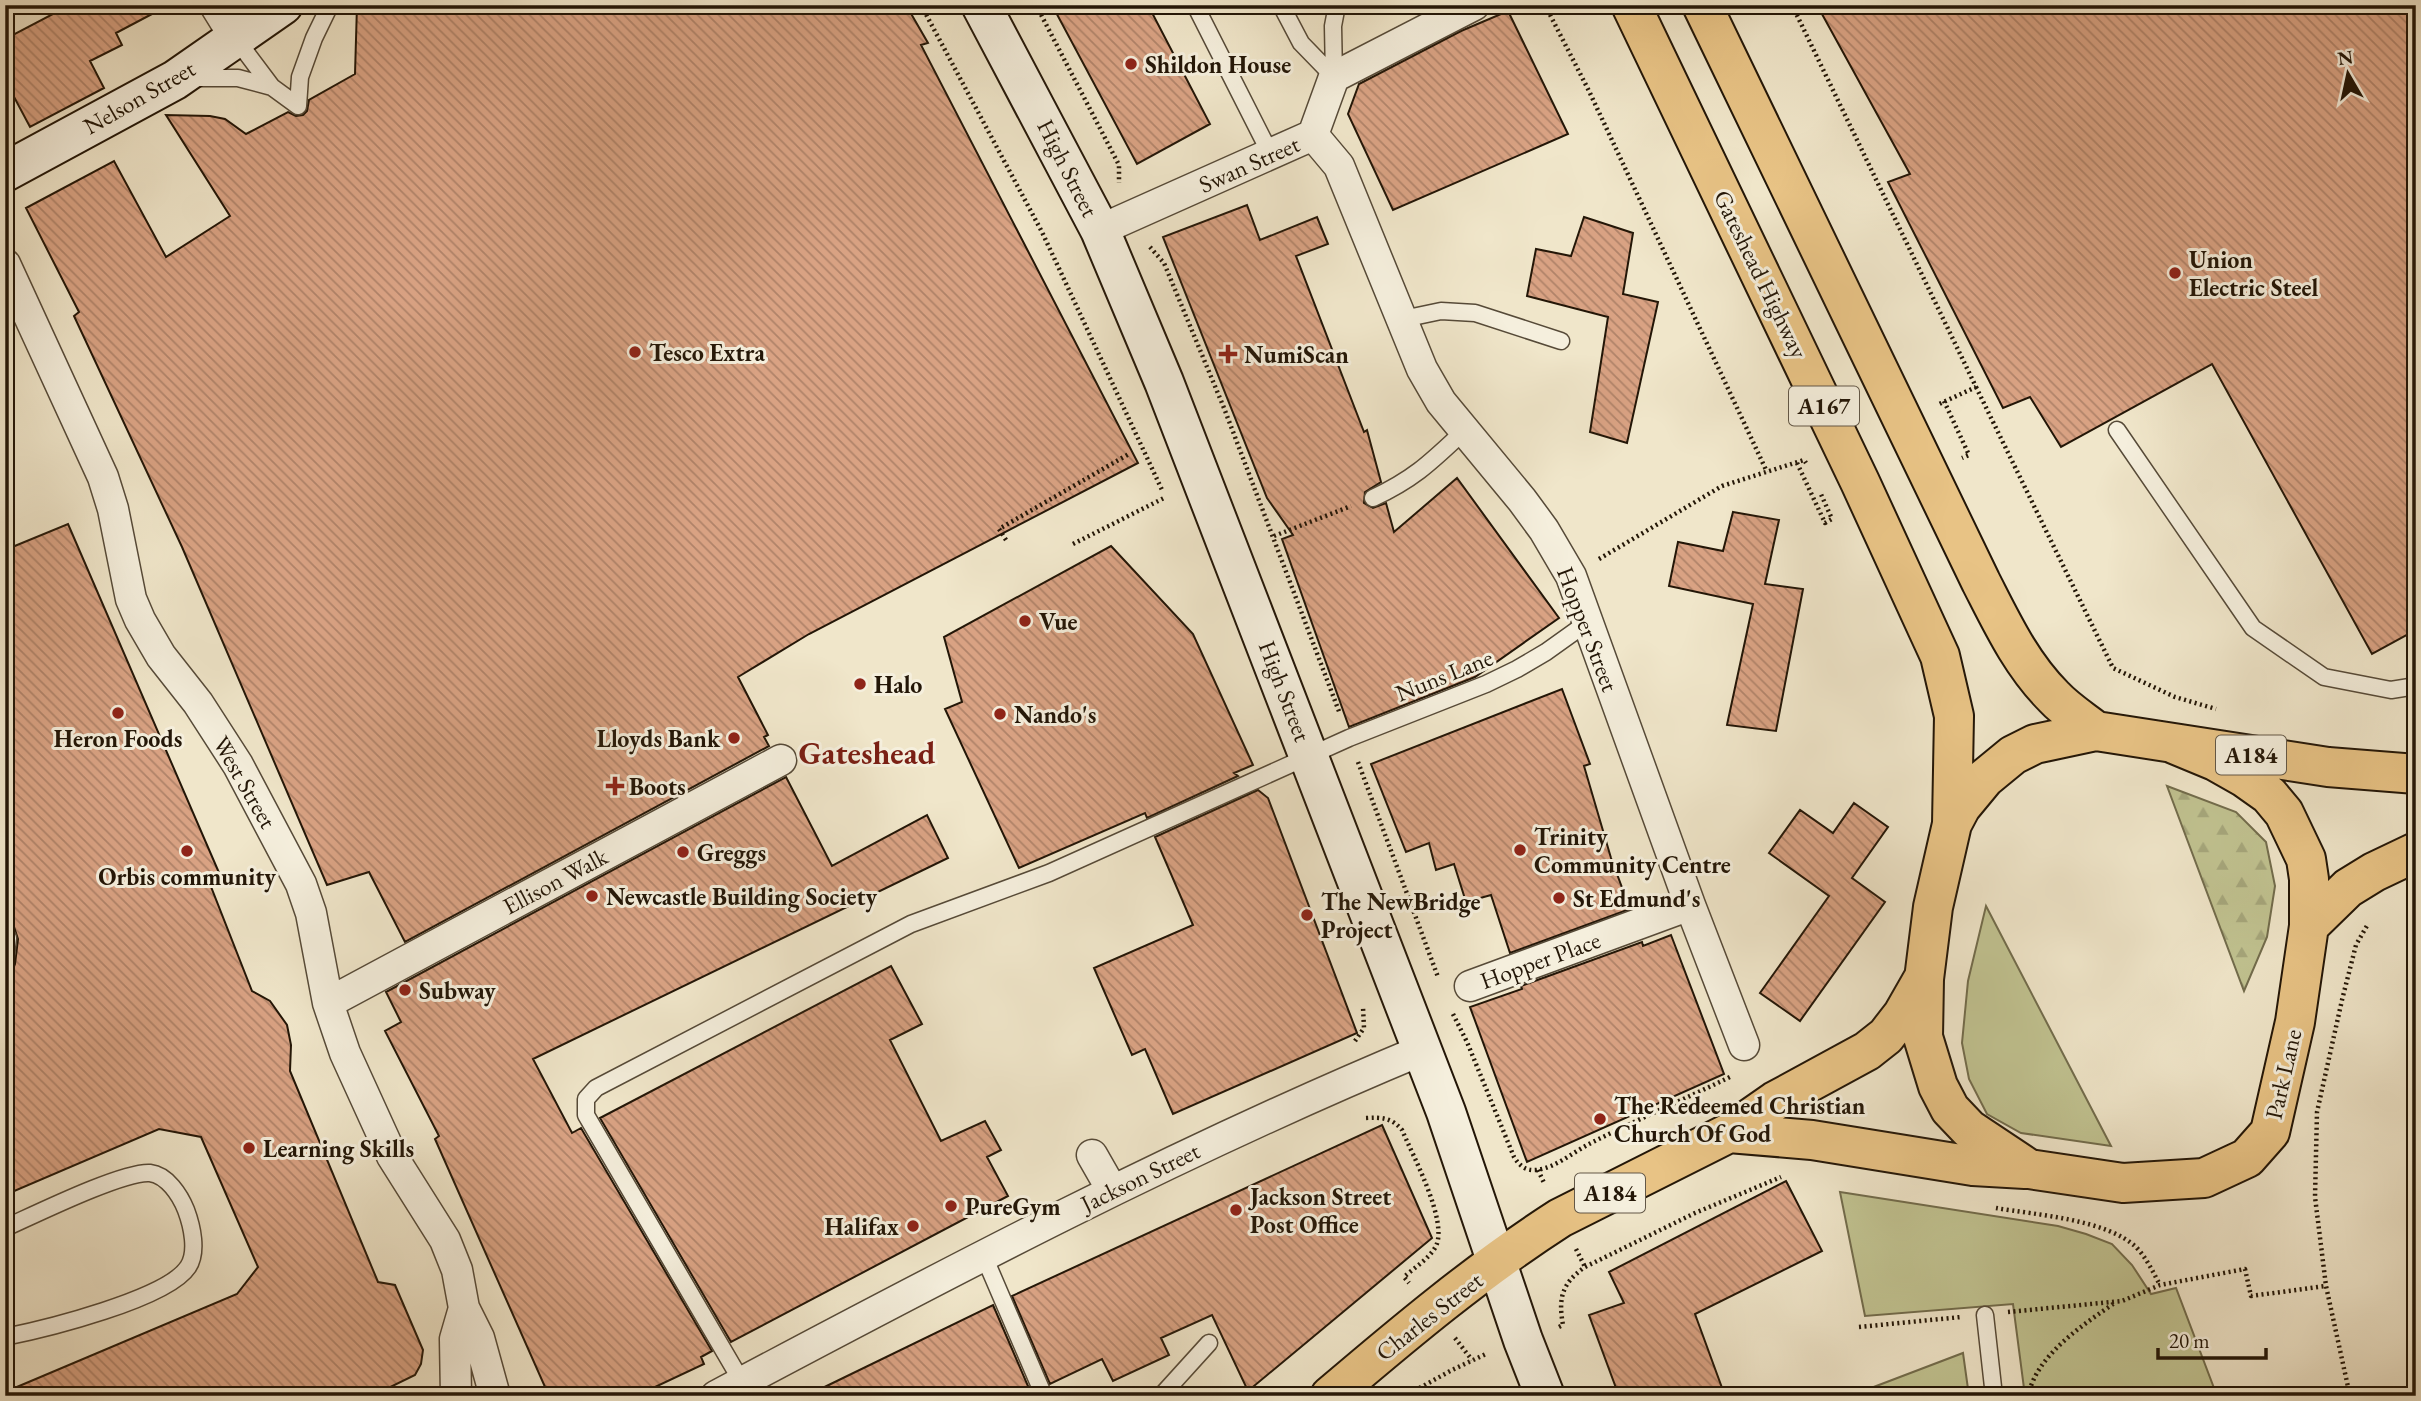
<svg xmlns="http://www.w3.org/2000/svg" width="2421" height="1401" font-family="'EB Garamond',serif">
  <defs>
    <pattern id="forest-firs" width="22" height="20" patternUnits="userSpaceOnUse" patternTransform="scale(1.75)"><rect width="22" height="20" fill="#c1c391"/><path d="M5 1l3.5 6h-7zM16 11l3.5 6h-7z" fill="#a6a77c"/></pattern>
    <pattern id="building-back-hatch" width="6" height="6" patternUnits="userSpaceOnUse" patternTransform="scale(1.75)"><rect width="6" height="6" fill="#d9a283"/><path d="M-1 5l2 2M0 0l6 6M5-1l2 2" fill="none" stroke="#b08369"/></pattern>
  </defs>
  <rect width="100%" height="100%" fill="#f0e6ca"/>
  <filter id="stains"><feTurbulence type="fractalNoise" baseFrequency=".00286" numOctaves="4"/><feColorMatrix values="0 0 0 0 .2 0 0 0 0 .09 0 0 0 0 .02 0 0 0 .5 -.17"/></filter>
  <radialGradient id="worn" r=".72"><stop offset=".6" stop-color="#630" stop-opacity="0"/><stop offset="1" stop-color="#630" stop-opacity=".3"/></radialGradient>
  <!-- grass -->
  <path fill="#c1c391" stroke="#726c4c" stroke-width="2" d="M1986,906L2111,1146L2021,1133L1987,1114L1969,1079L1962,1043L1968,981Z
    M1840,1192L2058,1226L2086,1234L2112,1244L2132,1265L2151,1294L2176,1288L2217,1396H2025L2013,1304L1865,1316Z
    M1963,1353L1969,1396H1850Z"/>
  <!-- forest -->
  <path fill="url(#forest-firs)" stroke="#726c4c" stroke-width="2" d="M2167,786L2236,812L2266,842L2275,886L2267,937L2244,991Z"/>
  <!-- building -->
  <path fill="url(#building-back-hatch)" stroke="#231607" stroke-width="2" d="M70,5H169L116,33L122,45L90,61L104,88L30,127L5,80V39Z
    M357,5H906L928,43L921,45L1138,463L809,634L738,677L768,735L764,737L769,746L405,942L369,872L327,885L182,547L74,316L79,312L26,208L114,161L166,257L230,216L166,115L210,116L225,119L246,134L288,112L296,116L303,115L307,111L309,100L355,74Z
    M1052,5H1148L1210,124L1137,164Z
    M1817,5H2416V630L2372,654L2212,364L2061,447L2030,397L2003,408L1888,182L1910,174Z
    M1508,11L1568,134L1393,210L1348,114L1359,84L1461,31Z
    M1247,205L1260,240L1317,217L1328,244L1296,256L1364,432L1367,430L1381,482L1365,492L1364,503L1373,508L1386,503L1394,532L1457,478L1559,618L1475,677L1349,727L1282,539L1293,535L1267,498L1163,237Z
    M1584,217L1633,233L1623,294L1658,302L1627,443L1590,432L1608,317L1527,296L1536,249L1571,256Z
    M1733,512L1779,520L1765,584L1803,589L1776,731L1727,725L1753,604L1669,586L1678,542L1723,551Z
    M68,524L220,875L208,879L252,991L270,1001L287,1025L291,1045L290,1071L378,1282L395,1285L423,1350L421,1364L415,1375L372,1396H5V1392L237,1294L258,1267L201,1137L159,1129L5,1195V972L13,969L15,964L18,939L14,927L5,923V550Z
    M1111,546L1193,634L1253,765L1234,773L1238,776L1147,818L1145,813L1019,868L945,709L962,702L944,637Z
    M1562,689L1590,764L1584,766L1611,858L1630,909L1510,953L1491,895L1466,902L1454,864L1436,870L1429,843L1406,852L1371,764Z
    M786,777L832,866L927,815L948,858L533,1059L572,1133L581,1128L712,1351L701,1357L704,1364L636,1396H549L435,1139L439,1136L385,1031L401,1022L386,992Z
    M1258,790L1268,798L1357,1033L1173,1114L1145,1049L1132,1055L1094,968L1193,925L1155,837Z
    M1854,803L1888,827L1852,878L1885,902L1800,1021L1760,993L1829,896L1769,853L1800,810L1833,833Z
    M1671,935L1724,1074L1527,1162L1470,1007L1522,989L1521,986L1642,942L1643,946Z
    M891,966L922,1024L890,1040L941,1141L985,1121L1001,1150L987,1157L1008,1196L731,1342L600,1118Z
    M1382,1125L1432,1238L1248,1391L1212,1315L1161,1338L1169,1355L1113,1381L1102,1359L1050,1384L1012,1296Z
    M1786,1181L1822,1251L1695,1314L1725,1396H1619L1589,1315L1624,1303L1609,1272Z
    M993,1305L1031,1393L1025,1396H806Z"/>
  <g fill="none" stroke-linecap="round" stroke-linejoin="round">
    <defs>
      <path id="lane" d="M1195,5L1271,155
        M1281,5L1301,43L1334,77
        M236,39L272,87L298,106L300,77L314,38L330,5
        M1334,77L1333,26L1337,5
        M191,78H238L272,87
        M1403,319L1441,311L1475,313L1561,341
        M2117,430L2253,628L2324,677L2391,690L2416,686
        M1373,498C1414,479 1431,462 1463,432
        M5,933L8,938L5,962
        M5,1228C34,1215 123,1171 150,1173C167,1175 180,1195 186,1210C192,1226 198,1252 188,1267C167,1299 45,1329 5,1337
        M983,1254L1044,1396
        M1985,1315L1994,1396
        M742,1382L586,1115V1099L596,1088L911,924L1049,873L1349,738L1486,684L1517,669L1546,652L1588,622
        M1161,1396L1209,1343"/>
      <path id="street" d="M215,5L236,39
        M1313,135L1339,166L1422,369L1441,402L1522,500L1544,530L1571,576L1690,905L1744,1045
        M1100,230L1313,135L1334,77L1474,5
        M5,264L103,477L113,509L131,599L140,620L161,656L198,703L238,765L301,884L311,913L328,1003L345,1053L392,1156L445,1240L457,1270L464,1308L479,1338L495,1396
        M1470,986L1690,905
        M328,1003L781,760
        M1092,1155L1112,1190
        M456,1396L455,1339L464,1308
        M716,1396C947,1273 1179,1151 1422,1050"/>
      <path id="secondary" d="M981,5L1100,230L1164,382L1446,1112L1523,1340L1545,1396
        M5,172L175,80L283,5"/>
      <path id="highway" d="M1631,5L1860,482L1940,656L1954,716L1952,824
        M1702,5L1981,582C2002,623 2021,664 2054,697C2066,710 2082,720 2096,731
        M2174,744L2215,761L2245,778L2269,795L2284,813L2306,859L2309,879V926L2295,1022L2270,1132L2247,1158L2204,1178L2123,1183L2029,1169L1969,1129L1950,1109L1938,1086L1923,1037L1924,979L1933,907L1952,824L1961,807L1985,778L2013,755L2035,744L2096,731L2328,767L2416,774
        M2309,926L2348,888L2374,872L2416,852
        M1729,1133L1812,1140L1973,1166L2025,1169
        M1330,1396C1404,1333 1479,1270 1560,1218L1729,1133L1775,1101L1867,1051L1886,1036L1903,1014L1923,979"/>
    </defs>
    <!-- lane casing -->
    <use href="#lane" stroke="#564a38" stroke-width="19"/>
    <!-- street casing -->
    <use href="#street" stroke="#564a38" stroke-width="33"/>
    <!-- secondary casing -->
    <use href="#secondary" stroke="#231607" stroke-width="42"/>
    <!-- highway casing -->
    <use href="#highway" stroke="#231607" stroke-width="42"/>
    <!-- path -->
    <path stroke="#231607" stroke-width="4.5" stroke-dasharray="2 3.5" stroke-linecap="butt" d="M921,5L1042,232L1162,490
      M1036,5L1119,165V183
      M1545,5L1589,91L1767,472
      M1792,5L1976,387L1937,405
      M1150,247L1164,263L1224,408L1340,714
      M1976,387L2113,668L2175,697L2216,709
      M1944,401L1969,455L1962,458
      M1797,463L1825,523L1832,519L1820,492
      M1274,536L1351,506
      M1006,540L999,529L1129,454
      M1073,544L1166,497
      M1599,559L1722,486L1804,460L1806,463
      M1358,762L1438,977
      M1453,1014L1467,1042L1514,1157C1519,1165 1525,1171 1536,1170C1555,1168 1572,1153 1589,1144C1636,1120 1685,1099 1732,1076
      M1355,1041L1364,1028L1363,1007
      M1366,1118C1382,1117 1392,1118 1402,1130C1413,1156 1448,1221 1436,1246C1430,1258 1414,1268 1404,1277L1409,1283
      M1538,1170L1545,1185
      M1996,1208C2036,1215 2107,1219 2137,1248C2147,1259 2153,1272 2160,1285
      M1576,1249L1585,1267
      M2008,1312L2122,1301L2160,1285L2245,1269L2251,1296L2326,1286
      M1559,1327L1563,1325C1558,1298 1562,1283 1585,1267L1695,1213L1781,1177
      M1859,1327L1961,1317
      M1455,1338L1472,1360
      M392,1388L393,1396
      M1405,1396L1452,1370L1488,1353
      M2028,1396C2037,1354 2083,1325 2116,1302
      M2350,1396L2326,1286L2315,1197L2317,1112L2342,1000L2356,945L2368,924"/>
    <!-- lane -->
    <use href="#lane" stroke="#f5efdd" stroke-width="16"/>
    <!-- street -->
    <use href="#street" stroke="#f5efdd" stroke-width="30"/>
    <!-- secondary -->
    <use href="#secondary" stroke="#f5efdd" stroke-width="38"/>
    <!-- highway -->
    <use href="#highway" stroke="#e8c385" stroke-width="38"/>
  </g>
  <!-- markers -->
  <g fill="#8f2418" stroke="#f5efdd" stroke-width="2.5">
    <circle cx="1131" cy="64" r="7"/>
    <circle cx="2175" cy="273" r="7"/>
    <circle cx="635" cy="352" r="7"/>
    <path d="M1224.5 343.5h7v7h7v7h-7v7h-7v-7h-7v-7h7z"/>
    <circle cx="1025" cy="621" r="7"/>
    <circle cx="860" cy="684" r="7"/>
    <circle cx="118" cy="713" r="7"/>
    <circle cx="1000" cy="714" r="7"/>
    <circle cx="734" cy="738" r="7"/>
    <path d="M611.5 775.5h7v7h7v7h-7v7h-7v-7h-7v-7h7z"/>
    <circle cx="1520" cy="850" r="7"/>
    <circle cx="187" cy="851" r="7"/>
    <circle cx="683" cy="852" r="7"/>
    <circle cx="592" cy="896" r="7"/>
    <circle cx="1559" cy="898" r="7"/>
    <circle cx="1307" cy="915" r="7"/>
    <circle cx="405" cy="990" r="7"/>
    <circle cx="1600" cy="1119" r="7"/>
    <circle cx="249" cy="1148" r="7"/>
    <circle cx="951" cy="1206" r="7"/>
    <circle cx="1236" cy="1210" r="7"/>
    <circle cx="913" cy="1226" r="7"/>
  </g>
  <g text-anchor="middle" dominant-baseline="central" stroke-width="6" stroke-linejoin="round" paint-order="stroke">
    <!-- shield labels -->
    <g fill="#f5efdd" stroke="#625747" stroke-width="2">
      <rect x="1789" y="386.5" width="70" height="39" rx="5"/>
      <rect x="2216" y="735.5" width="70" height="39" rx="5"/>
      <rect x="1575" y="1173.5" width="70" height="39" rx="5"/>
    </g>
    <g font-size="23" font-weight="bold" fill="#231607">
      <text x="1824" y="406">A167</text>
      <text x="2251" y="755">A184</text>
      <text x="1610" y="1193">A184</text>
    </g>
    <!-- poi labels -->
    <g font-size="24" font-weight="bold" fill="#231607" stroke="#f5efdd" text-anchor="start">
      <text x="1145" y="64">Shildon House</text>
      <text x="2189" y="259">Union<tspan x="2189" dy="28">Electric Steel</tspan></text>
      <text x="649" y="352">Tesco Extra</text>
      <text x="1244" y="354">NumiScan</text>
      <text x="1039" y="621">Vue</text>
      <text x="874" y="684">Halo</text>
      <text x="1014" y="714">Nando's</text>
      <text x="118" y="738" text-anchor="middle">Heron Foods</text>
      <text x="720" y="738" text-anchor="end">Lloyds Bank</text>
      <text x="629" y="786">Boots</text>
      <text x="1534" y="836">Trinity<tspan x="1534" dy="28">Community Centre</tspan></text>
      <text x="697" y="852">Greggs</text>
      <text x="187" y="876" text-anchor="middle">Orbis community</text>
      <text x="606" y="896">Newcastle Building Society</text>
      <text x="1573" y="898">St Edmund's</text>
      <text x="1321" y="901">The NewBridge<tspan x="1321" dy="28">Project</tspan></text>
      <text x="419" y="990">Subway</text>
      <text x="1614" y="1105">The Redeemed Christian<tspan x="1614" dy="28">Church Of God</tspan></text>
      <text x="263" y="1148">Learning Skills</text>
      <text x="1250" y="1196">Jackson Street<tspan x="1250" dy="28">Post Office</tspan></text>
      <text x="965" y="1206">PureGym</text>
      <text x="899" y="1226" text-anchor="end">Halifax</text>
    </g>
    <!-- street labels -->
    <g font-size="24" fill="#231607" stroke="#f5efdd">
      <text transform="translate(139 97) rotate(-30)">Nelson Street</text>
      <text transform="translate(1249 164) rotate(-24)">Swan Street</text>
      <text transform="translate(1068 168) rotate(63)">High Street</text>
      <text transform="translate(1761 274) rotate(64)">Gateshead Highway</text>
      <text transform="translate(1588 629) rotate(69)">Hopper Street</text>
      <text transform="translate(1444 675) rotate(-22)">Nuns Lane</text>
      <text transform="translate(1285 691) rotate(69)">High Street</text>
      <text transform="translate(245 782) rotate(60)">West Street</text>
      <text transform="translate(555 881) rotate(-28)">Ellison Walk</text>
      <text transform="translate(1540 960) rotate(-20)">Hopper Place</text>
      <text transform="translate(2283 1074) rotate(-77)">Park Lane</text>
      <text transform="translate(1140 1177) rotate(-26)">Jackson Street</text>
      <text transform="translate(1429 1316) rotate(-38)">Charles Street</text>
    </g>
    <!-- district labels -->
    <g font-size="32" font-weight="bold" fill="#7a1f14" stroke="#f5efdd">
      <text x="867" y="753">Gateshead</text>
    </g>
  </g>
  <!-- margin -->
  <rect width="2421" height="1401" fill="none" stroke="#f0e6ca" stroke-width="28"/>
  <rect x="7" y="7" width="2407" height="1387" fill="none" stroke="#231607" stroke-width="3.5"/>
  <rect x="14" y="14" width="2393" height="1373" fill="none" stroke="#231607" stroke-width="2"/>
  <!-- north arrow -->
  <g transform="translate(2348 74) rotate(351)" stroke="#f5efdd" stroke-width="5" paint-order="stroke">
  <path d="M0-5L12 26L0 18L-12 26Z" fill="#231607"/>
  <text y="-10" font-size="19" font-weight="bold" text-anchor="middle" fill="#231607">N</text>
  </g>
  <!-- scale -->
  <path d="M2158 1348v10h108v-10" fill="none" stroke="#231607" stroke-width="3.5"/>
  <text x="2169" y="1348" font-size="21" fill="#231607" stroke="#f5efdd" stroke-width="5" paint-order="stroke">20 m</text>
  <rect width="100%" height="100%" filter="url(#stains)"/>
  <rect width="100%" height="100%" fill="url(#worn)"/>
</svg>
